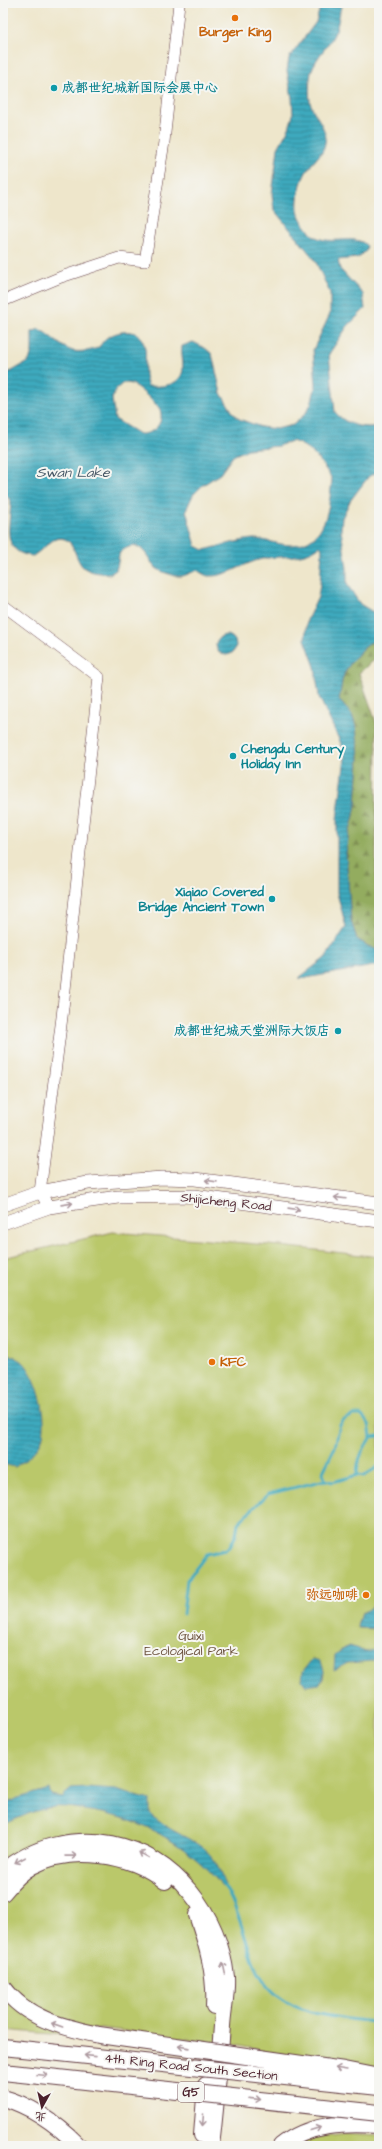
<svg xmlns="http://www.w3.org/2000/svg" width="382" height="2149" font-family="'Architects Daughter','LXGW WenKai TC',sans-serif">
  <defs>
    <pattern id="forest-firs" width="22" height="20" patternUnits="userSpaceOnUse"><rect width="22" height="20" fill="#93ac5e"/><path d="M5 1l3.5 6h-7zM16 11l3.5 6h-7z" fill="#7a8b4e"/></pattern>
    <pattern id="water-rules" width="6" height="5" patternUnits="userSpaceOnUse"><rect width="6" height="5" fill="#3da9bd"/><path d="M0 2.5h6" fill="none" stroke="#35899a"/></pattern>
  </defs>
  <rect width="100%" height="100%" fill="#f6f6f2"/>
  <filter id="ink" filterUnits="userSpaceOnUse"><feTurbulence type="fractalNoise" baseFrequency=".025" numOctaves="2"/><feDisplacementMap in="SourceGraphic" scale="8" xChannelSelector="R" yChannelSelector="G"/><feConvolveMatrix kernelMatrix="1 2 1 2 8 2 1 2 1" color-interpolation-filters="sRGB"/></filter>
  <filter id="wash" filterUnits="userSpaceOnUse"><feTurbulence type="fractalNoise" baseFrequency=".012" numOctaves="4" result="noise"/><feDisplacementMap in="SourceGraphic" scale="16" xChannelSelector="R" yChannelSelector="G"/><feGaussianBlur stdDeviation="0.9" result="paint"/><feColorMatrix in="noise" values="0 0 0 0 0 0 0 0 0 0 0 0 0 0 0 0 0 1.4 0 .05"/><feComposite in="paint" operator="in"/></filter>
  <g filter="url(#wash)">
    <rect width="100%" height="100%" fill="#eee6cb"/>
    <!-- forest -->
    <path fill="url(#forest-firs)" stroke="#6e6644" d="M379,637V656L359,673L377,725L376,877L379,881V951L368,946L357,939L351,921L346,853L349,832L353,820L356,805L359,757L356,726L352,715L339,700C341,692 341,682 344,674C351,660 365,645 379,637Z"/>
    <!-- park -->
    <path fill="#bac86a" stroke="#82744a" d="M113,1232L280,1246L379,1257V2068L298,2057L235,2045L101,2028L51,2034L3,2030V1258Z
      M345,2133L379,2135V2146H296L314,2137Z"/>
    <!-- water -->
    <path fill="url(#water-rules)" stroke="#446474" fill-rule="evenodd" d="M321,3H342C339,12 339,22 336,30C329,48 311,60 310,79C309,86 309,95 310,101C313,116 328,126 325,143C324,153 315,159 309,168C301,178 294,204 300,217C302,222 307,227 310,232C325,250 355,231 367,246L366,251L357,258L338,260L340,269L363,294L365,309L347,327L329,354L335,412C346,425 363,429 379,426V472L369,476L350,501L342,518L341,530L347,568V584L360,604L373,612L379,613V637C365,645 351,660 344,674C341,682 341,692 339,700L352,715L356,727L359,757L356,805L353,820L349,832L346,853L351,921L357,939L368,946L379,951V965L300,979V977L325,958L346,927L337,893V819L345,758L343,748L319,697L315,667L305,639L307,620L318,597L320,584L322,549L320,546C300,562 277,553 255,561C240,566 225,577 208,576C204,575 200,572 197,570C192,572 187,575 182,576C175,577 157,571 153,565C148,557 144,548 134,545C113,553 122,553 116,570L110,574C101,573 90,573 83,567C73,557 75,534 55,539C52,540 38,553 33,556C0,553 10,526 11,501L3,492V374L12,371L29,361L32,351V332L39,329C51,335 60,347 73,351C79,352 91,351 97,348C100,347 102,342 105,339C114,332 134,327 141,338C151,353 140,371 148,386C162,387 182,386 183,368C183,360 181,354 182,346L193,342L205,348L212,354L221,393L232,411L239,419L261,427L276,429L293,425L305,414L311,404L316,385L313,350L330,314V293L315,260L274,210L272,194L278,148L289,128L293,115L292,98L287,71L289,58L316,22ZM123,383C126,383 129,383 132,384C138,387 157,404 160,410C165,424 152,435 139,434L115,419L112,399L116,389ZM292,441C311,446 322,463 332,479C329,505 328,544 291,545C279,545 268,540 255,539C243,539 217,547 204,550L196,546L186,510L193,495L203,485L220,474L233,456L248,449L278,446Z
      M216 645a10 10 0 1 1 20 0a10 10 0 1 1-20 0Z
      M3,1352H6C11,1355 17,1358 22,1361C38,1376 50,1421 41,1442C36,1452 24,1461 15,1467L3,1464Z
      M376,1605H379V1629L358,1628L357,1625L361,1613Z
      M350,1646L366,1652L378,1649L379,1656L372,1661L348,1663L334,1670L335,1655L344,1648Z
      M312,1659L321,1661L324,1671L323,1679L319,1684L306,1686L302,1680L303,1671Z
      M87,1788L116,1790L150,1800V1813C166,1832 198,1838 213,1858C218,1865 221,1876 225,1884L222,1886C187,1843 139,1817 84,1810C75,1808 64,1806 54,1807C36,1809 19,1818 3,1825V1806L15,1799L49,1789L51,1795L62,1797L71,1789Z"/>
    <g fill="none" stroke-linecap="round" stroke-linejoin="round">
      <!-- stream -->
      <path stroke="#3da9bd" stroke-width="3" d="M357,1475C357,1460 363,1449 371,1437L379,1436
        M325,1480L323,1472L335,1447L340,1425L344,1420L354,1415H361L369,1424L371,1437
        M183,1614L187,1580L207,1554L225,1550L230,1546L236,1535L238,1523L268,1494L325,1480L333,1482L357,1475L364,1476L379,1466
        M221,1881C237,1905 242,1929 251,1955C272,2017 324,2015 379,2023"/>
    </g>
  </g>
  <g filter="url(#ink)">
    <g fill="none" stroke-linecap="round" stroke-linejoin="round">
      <defs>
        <path id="tertiary" d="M3,301L61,277L119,258L145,261L164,142L179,3
          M3,605L99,677L62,1017L40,1192L49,1207"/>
        <path id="secondary" d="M3,1205L40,1192L88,1183L163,1178L195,1179L379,1203
          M3,1223L49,1207L118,1197L194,1196L379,1221"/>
        <path id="motorway" d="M3,1872C34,1846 73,1837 112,1844C176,1857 219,1915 226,1977C227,1993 223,2010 222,2026C219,2066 216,2106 211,2146
          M3,1893C11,1883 21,1872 32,1866C71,1845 131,1853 165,1881
          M197,1915C207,1944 216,1975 214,2006
          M3,2098C33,2106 58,2125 79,2146
          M202,2135L206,2085
          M281,2146C309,2123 345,2123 379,2125"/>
      </defs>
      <!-- tertiary casing -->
      <use href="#tertiary" stroke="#633d43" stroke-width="12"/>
      <!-- secondary casing -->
      <use href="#secondary" stroke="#633d43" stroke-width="14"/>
      <!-- motorway casing -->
      <use href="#motorway" stroke="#633d43" stroke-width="18"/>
      <!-- tertiary -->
      <use href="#tertiary" stroke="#fff" stroke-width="11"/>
      <!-- secondary -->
      <use href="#secondary" stroke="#fff" stroke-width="13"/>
      <!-- motorway -->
      <use href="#motorway" stroke="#fff" stroke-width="16"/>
      <defs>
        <path id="motorway-bridge" d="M3,1987C26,2019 63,2027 99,2035L344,2070L379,2077
          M3,2047L379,2087
          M3,2072L379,2113"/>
      </defs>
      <!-- motorway-bridge casing -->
      <use href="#motorway-bridge" stroke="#633d43" stroke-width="18" stroke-linecap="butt"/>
      <!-- motorway-bridge -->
      <use href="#motorway-bridge" stroke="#fff" stroke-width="16"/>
    </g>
    <!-- one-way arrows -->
    <defs><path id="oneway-shaft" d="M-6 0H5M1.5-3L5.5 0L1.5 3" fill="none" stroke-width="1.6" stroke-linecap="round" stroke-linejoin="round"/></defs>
    <g stroke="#ae9aa0">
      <use href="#oneway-shaft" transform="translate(211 1181) rotate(-172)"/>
      <use href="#oneway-shaft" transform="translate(340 1198) rotate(-173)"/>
      <use href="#oneway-shaft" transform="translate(67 1204) rotate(-8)"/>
      <use href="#oneway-shaft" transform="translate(294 1209) rotate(8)"/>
      <use href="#oneway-shaft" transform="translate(144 1855) rotate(-151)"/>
      <use href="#oneway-shaft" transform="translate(71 1856) rotate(-1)"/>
      <use href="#oneway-shaft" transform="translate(20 1860) rotate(152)"/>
      <use href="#oneway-shaft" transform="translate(224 1968) rotate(-102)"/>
      <use href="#oneway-shaft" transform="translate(57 2025) rotate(-161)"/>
      <use href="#oneway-shaft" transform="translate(184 2047) rotate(-172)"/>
      <use href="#oneway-shaft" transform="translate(90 2056) rotate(-174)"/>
      <use href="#oneway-shaft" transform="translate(341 2069) rotate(-171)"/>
      <use href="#oneway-shaft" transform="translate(42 2075) rotate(5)"/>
      <use href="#oneway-shaft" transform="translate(255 2099) rotate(6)"/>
      <use href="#oneway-shaft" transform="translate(203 2120) rotate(95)"/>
      <use href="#oneway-shaft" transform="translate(315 2129) rotate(-17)"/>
    </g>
  </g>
  <!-- markers -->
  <g fill="#e8710a" stroke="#f6f6f2" stroke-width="1.5">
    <circle cx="235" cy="18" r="4"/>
    <circle cx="212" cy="1362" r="4"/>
    <circle cx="366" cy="1595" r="4"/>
  </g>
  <g fill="#0f9aa8" stroke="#f6f6f2" stroke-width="1.5">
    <circle cx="54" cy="88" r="4"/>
    <circle cx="233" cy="756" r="4"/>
    <circle cx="272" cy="899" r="4"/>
    <circle cx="338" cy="1031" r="4"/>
  </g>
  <g text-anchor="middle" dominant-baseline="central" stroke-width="4" stroke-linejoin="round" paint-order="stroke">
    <!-- shield labels -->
    <rect fill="#f6f6f2" stroke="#7e6067" stroke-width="1" x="178" y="2082" width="26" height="20" rx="3"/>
    <g font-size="12" font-weight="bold" fill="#4a1f2b">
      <text x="191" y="2092">G5</text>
    </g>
    <!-- food labels -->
    <g font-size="13" font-weight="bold" fill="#c56008" stroke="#f6f6f2">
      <text x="235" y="32">Burger King</text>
      <text x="220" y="1362" text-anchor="start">KFC</text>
      <text x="358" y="1595" text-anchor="end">弥远咖啡</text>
    </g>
    <!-- culture labels -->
    <g font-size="13" font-weight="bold" fill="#0d838f" stroke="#f6f6f2" text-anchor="start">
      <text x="62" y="88">成都世纪城新国际会展中心</text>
      <text x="241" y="749">Chengdu Century<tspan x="241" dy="15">Holiday Inn</tspan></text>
      <text x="264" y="892" text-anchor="end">Xiqiao Covered<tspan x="264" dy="15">Bridge Ancient Town</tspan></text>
      <text x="330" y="1031" text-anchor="end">成都世纪城天堂洲际大饭店</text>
    </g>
    <!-- street labels -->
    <g font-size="13" fill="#4a1f2b" stroke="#f6f6f2">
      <text transform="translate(226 1202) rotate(6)">Shijicheng Road</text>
      <text transform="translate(191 2067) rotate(6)">4th Ring Road South Section</text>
    </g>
    <!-- park labels -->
    <g font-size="13" fill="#6c523e" stroke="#f6f6f2">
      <text x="191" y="1636">Guixi<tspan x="191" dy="15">Ecological Park</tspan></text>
    </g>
    <!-- water labels -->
    <g font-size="14" font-style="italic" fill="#455665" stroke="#f6f6f2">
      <text x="73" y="473">Swan Lake</text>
    </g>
  </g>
  <!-- margin -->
  <rect width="382" height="2149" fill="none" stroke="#f6f6f2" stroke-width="16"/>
  <!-- north arrow -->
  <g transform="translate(42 2107) rotate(188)" stroke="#f6f6f2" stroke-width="3" paint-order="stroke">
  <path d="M0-3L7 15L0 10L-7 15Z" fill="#4a1f2b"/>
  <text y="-6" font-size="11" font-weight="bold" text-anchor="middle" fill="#4a1f2b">北</text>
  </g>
</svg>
